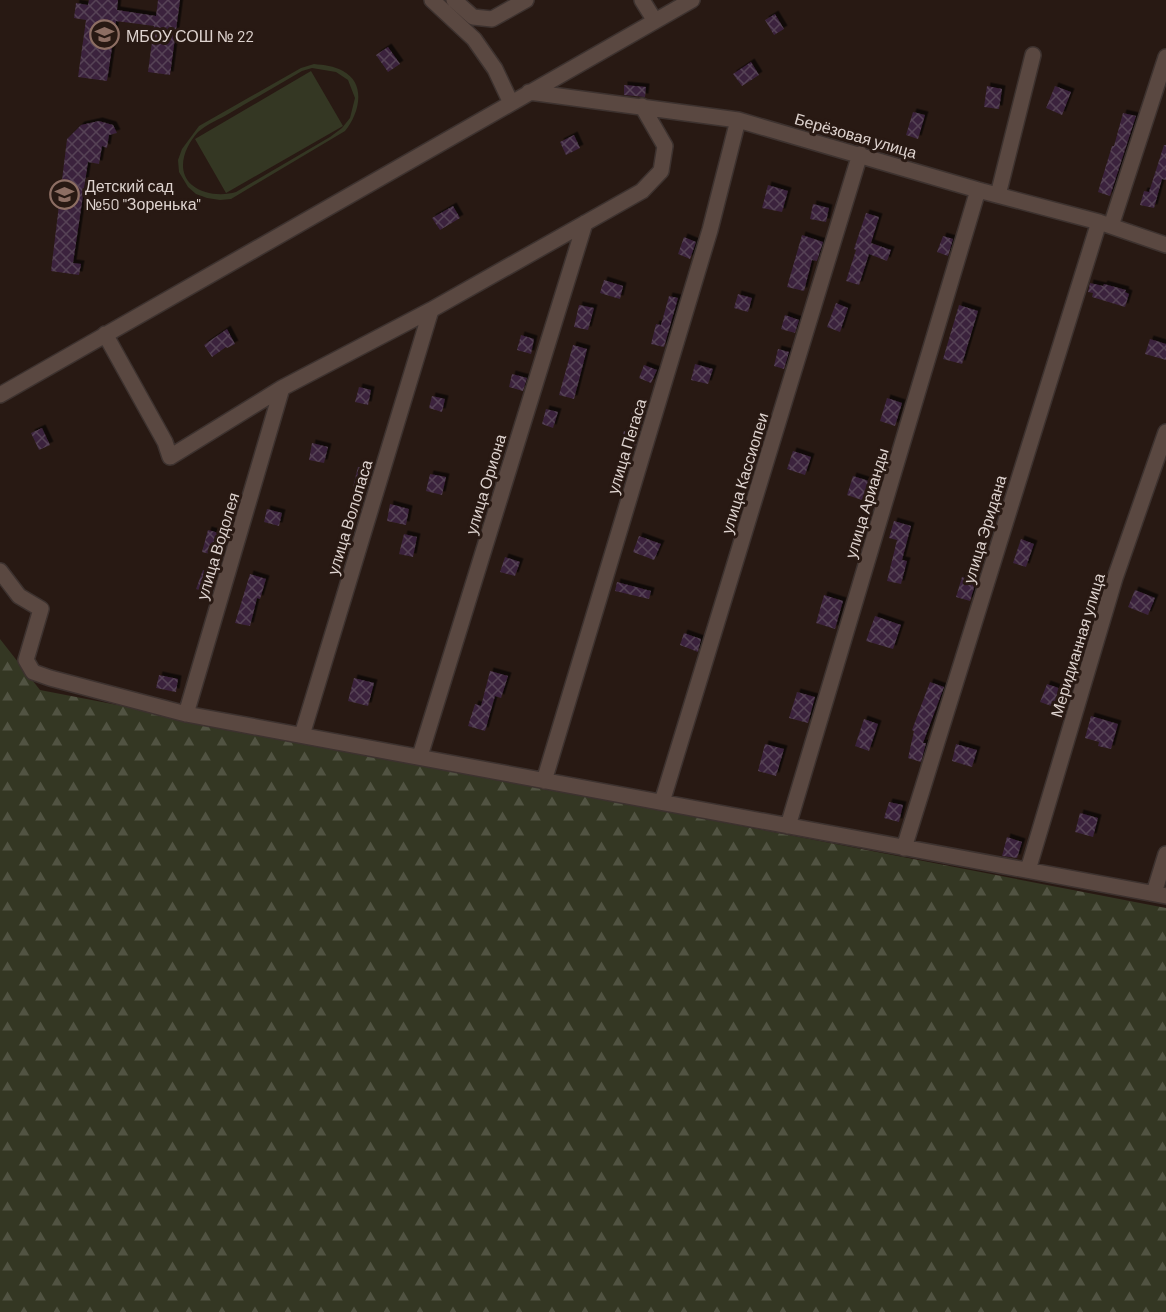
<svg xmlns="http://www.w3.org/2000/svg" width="1166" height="1312" font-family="Barlow,sans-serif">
  <defs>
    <pattern id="forest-firs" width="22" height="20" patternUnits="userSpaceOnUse" patternTransform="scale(1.5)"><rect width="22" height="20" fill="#343723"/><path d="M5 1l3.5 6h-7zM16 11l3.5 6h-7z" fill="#515342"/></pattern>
    <pattern id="building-cross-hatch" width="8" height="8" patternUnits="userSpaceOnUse" patternTransform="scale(1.5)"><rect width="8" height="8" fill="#3b243c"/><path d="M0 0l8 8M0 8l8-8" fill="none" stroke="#574357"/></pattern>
    <filter id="shadow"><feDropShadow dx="3.5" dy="-3.5" stdDeviation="0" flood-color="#0009"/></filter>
  </defs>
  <rect width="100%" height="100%" fill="#281913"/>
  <!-- forest -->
  <path fill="url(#forest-firs)" d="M0,639L40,690L1166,908V1312H0Z"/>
  <!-- park -->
  <path fill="#343723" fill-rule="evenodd" d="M314,64C324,65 334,66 343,71C367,84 359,114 345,131L231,199L220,200L207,198L196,194L188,187L179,172L178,160L182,149L199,126L301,68ZM312,68L336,72L348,80L355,98L350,118L342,128L330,137L236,192C223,196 204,195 192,185C175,170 185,146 198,132C207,124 220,119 230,113C254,99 278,85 302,71Z
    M311,71L343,126L226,193L195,139Z"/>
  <!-- building -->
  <path fill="url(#building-cross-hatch)" filter="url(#shadow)" d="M89,0H118L117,10L156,16L158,0H180L170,75L148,72L154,26L116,21L107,81L78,77L86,20L74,18L76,3L88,5Z
    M775,14L784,29L774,35L765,20Z
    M388,47L400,64L388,72L376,55Z
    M751,62L759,75L742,86L733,74Z
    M624,85L646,87L645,97L624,95Z
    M987,86L1002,89L999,109L984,107Z
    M1055,86L1071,92L1062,115L1046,108Z
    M913,112L925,115L918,139L906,135Z
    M1123,113L1136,116L1110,196L1098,192L1112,146H1114Z
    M99,121L113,125L117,133L109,135L107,148L102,146L99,164L88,162L73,263L81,264L79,275L51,271L67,139L81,125Z
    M574,135L580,148L566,155L560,142Z
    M1164,145H1166V180L1162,179L1154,208L1140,205L1144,191L1149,192Z
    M768,185L788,191L782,212L762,208Z
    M813,204L829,208L826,222L810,219Z
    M453,206L460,218L440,230L432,218Z
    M866,213L879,217L871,243L891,250L887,261L869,254L859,285L846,281L856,250L854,249Z
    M802,235L823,242L817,261L812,260L804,291L787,287Z
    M943,236L953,239L948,256L937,252Z
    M684,237L696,242L690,259L678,254Z
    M604,280L623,286L620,299L600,293Z
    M1090,283L1103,286L1104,284L1126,290L1125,292L1129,294L1125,307L1092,297L1093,293L1088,292Z
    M738,294L752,298L748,312L734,308Z
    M669,296L678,298L664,347L651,344L656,324L661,325Z
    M836,303L848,308L840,332L827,327Z
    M579,305L594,308L588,330L574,327Z
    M959,305L978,311L962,364L943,359Z
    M785,315L799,320L795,333L781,329Z
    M227,329L235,344L227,348L226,347L212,357L204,345Z
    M521,335L534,339L531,354L517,350Z
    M1150,339L1166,344V360L1145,354Z
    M573,345L587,349L574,399L559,395Z
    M778,349L789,352L784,369L774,366Z
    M695,364L713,369L708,384L691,380Z
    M644,365L657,370L651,383L639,378Z
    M512,374L527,378L523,391L509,387Z
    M359,387L371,390L368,405L355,402Z
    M432,396L445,399L442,412L429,408Z
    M887,398L902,403L895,426L880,421Z
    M635,402L647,406L635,446L621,442L624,431L626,432Z
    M546,409L558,412L553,428L542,424Z
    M42,428L50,445L39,450L31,433Z
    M312,443L328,447L324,463L309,460Z
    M793,451L811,457L805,475L787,469Z
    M358,467L370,470L365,491L353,487Z
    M430,474L446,477L442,495L426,491Z
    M853,476L875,483L868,502L847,495Z
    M390,504L409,509L406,525L387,521Z
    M267,509L282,513L279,526L264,522Z
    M894,521L911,526L902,560L907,561L901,584L887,581L897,540L889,538Z
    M208,530L223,534L218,556L202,552Z
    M404,534L417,537L413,557L399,554Z
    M639,536L661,544L654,560L633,552Z
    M1021,539L1034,544L1026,567L1013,563Z
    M505,557L520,562L515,576L500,572Z
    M203,570L212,573L205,592L196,589Z
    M250,574L266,579L260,599L257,598L250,626L235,623Z
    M962,577L976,581L970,601L956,597Z
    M617,582L651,591L649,599L615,591Z
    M1135,590L1155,598L1148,615L1128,607Z
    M824,595L843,601L835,629L816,623Z
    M875,616L901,625L893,649L866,641Z
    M684,633L701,639L698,652L680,645Z
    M490,671L508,676L501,698L495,696L485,731L468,726L475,704L481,706Z
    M159,675L178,679L176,692L156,688Z
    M354,678L374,683L368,706L348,701Z
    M930,682L944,687L923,743H926L921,762L908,758L914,731L912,730Z
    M1047,684L1067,691L1060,709L1040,702Z
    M797,692L815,697L808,723L789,718Z
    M1091,716L1118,724L1111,749L1098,746L1099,742L1085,738Z
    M864,719L878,724L869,751L855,746Z
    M765,744L784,749L776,776L758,771Z
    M956,744L977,750L972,767L952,761Z
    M889,802L903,805L899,822L884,818Z
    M1080,813L1098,818L1093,837L1075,832Z
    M1007,837L1022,842L1017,858L1002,856Z"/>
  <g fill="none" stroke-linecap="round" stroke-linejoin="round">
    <defs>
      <path id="minor" d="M432,0L474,39L495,69L511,103
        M454,0L473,17L492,19L526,0
        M642,0L655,21
        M529,92L738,120L978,190L1099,222L1166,245
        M998,195L1033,55
        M1111,226L1166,57
        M105,334L165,442L170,457L282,388L431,310L642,191L661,171L665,146L642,106
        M0,395L692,0
        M0,571L19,596L41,609L26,660L33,672L50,678L186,714L1166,896
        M186,714L282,388
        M302,735L431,310
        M420,756L585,223
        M544,781L710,230L738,120
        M662,802L860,154
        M788,826L978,190
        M904,848L1099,222
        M1028,870L1115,578L1166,432
        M1154,893L1166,854"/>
    </defs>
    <!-- minor casing -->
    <use href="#minor" stroke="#3d322f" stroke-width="18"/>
    <!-- minor -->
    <use href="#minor" stroke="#5a4841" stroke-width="15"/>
  </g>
  <!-- icons -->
  <defs>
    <symbol id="school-ring" viewBox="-11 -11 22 22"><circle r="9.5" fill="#281913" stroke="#8d6e63" stroke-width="1.5"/><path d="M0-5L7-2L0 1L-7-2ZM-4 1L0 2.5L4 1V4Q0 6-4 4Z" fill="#8d6e63"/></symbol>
  </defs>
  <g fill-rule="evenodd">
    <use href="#school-ring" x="88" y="18" width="33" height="33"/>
    <use href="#school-ring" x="48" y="178" width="33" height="33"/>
  </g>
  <g text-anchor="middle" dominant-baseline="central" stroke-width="6" stroke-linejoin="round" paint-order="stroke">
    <!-- poi labels -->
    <g font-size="16" fill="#ded3cf" stroke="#281913" text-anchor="start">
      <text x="126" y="35">МБОУ СОШ № 22</text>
      <text x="85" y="185">Детский сад<tspan x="85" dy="18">№50 "Зоренька"</tspan></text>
    </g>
    <!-- street labels -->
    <g font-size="16" fill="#ded3cf" stroke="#281913">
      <text transform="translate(856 135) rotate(16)">Берёзовая улица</text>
      <text transform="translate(626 446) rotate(-73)">улица Пегаса</text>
      <text transform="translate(744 473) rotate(-73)">улица Кассиопеи</text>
      <text transform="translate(485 484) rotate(-73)">улица Ориона</text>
      <text transform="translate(866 503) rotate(-73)">улица Арианды</text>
      <text transform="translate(349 517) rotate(-73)">улица Волопаса</text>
      <text transform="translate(984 529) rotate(-73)">улица Эридана</text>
      <text transform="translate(217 546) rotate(-73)">улица Водолея</text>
      <text transform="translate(1077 645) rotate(-73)">Меридианная улица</text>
    </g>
  </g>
</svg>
